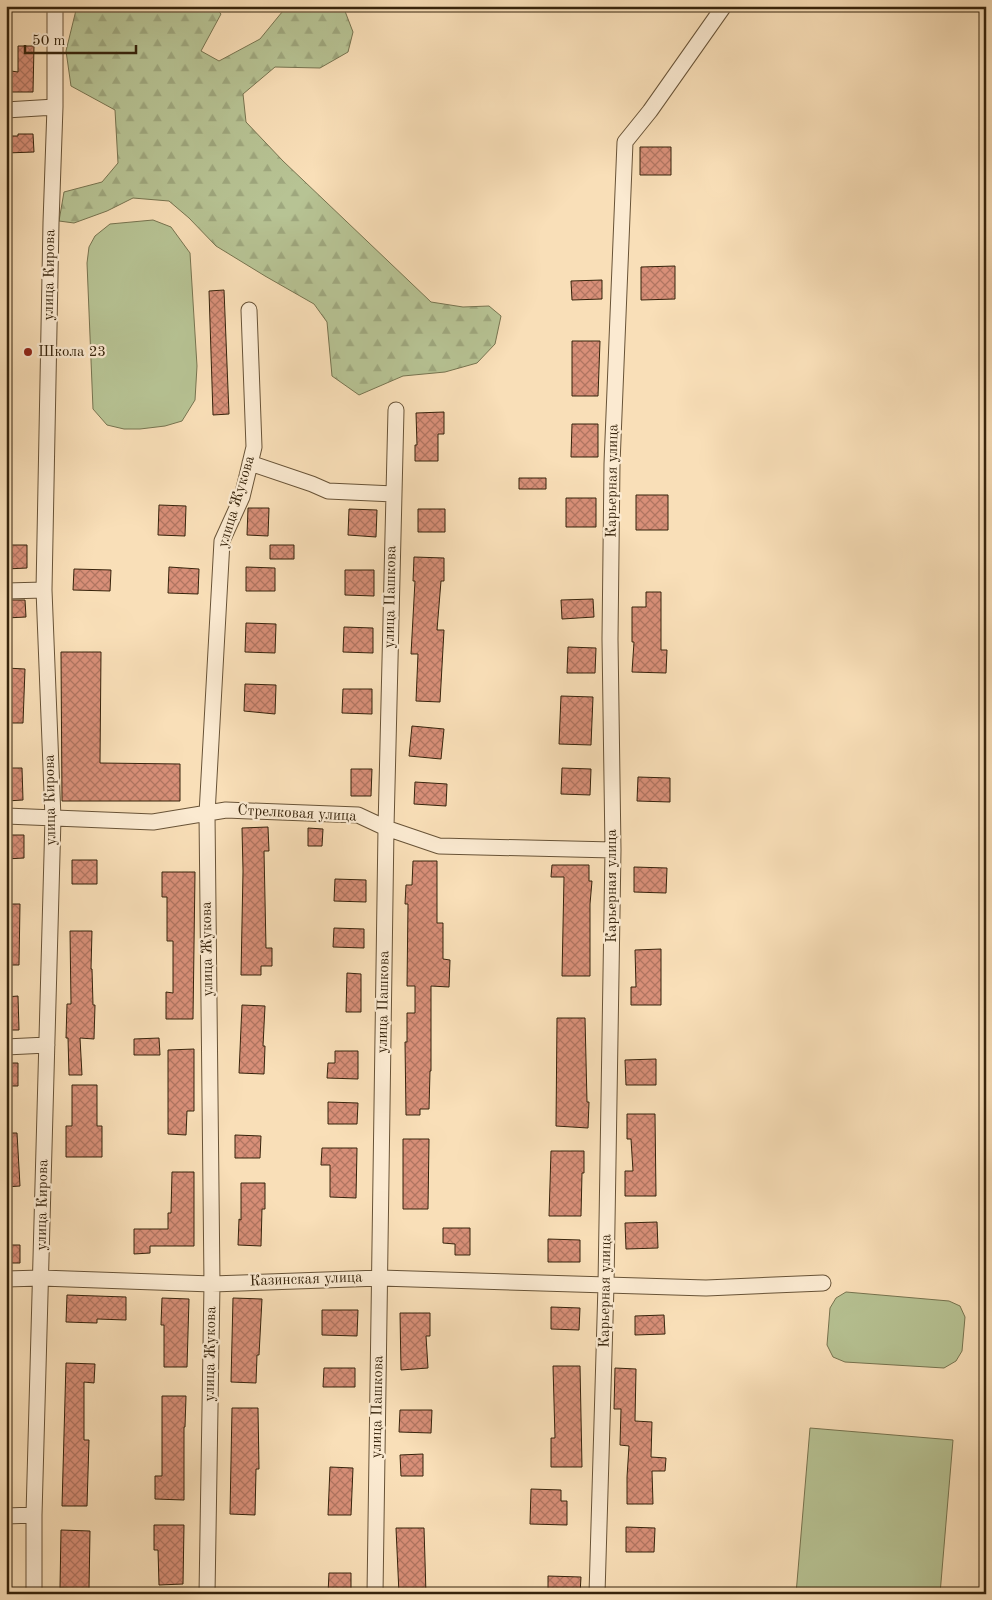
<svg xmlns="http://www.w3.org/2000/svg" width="992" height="1600" font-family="'Old Standard TT',serif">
  <defs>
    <pattern id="forest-firs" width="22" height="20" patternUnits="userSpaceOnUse" patternTransform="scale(1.25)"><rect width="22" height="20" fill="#b7c394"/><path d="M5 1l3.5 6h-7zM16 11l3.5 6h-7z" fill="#9ea77e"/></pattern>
    <pattern id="building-cross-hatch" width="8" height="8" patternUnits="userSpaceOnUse" patternTransform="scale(1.25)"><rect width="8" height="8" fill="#d88f78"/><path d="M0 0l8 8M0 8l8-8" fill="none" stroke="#b07561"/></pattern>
  </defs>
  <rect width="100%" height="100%" fill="#f9dfb8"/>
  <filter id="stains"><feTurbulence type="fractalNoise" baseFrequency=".004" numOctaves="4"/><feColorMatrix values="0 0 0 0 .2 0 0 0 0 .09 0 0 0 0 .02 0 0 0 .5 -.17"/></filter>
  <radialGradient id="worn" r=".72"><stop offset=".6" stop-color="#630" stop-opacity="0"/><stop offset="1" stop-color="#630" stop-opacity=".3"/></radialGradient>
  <!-- forest -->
  <path fill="url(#forest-firs)" stroke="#777450" d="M77,6H214L221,14L201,51L219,61L260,39L287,6H343L353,32L348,52L320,68L275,67L243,94L246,122L283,161L431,302L463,307L489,306L501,316L495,344L477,363L445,372L403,376L359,395L332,376L327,322L314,304L265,276L216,246L189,218L169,201L133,198L107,211L74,223L59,221L64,192L102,182L118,163L115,110L71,86L66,51Z"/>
  <!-- garden -->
  <path fill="#b7c394" stroke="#777450" d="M153,220L171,227L190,253L197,366L195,400L182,421L165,426L140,429H124L107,425L93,409L87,263L89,247L95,236L110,224Z
    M846,1292L949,1301L960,1306L965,1317L962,1351L956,1361L944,1368L845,1362L833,1357L827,1345L830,1308L836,1298Z
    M810,1428L953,1440L940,1594H796Z"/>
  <!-- building -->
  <path fill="url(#building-cross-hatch)" stroke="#37240c" d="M18,46H34L33,92H11V71L18,72Z
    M18,134H33L34,152L6,153V136H18Z
    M640,147H671V175H640Z
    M675,266V299L641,300V267Z
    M602,280V299L572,300L571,281Z
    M224,290L229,414L213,415L209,291Z
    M572,341H600L598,396H572Z
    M444,412V434H438V461H415V445H417L416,413Z
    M572,424H598V457H571Z
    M519,478H546V489H519Z
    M636,495H668V530H636Z
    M566,498H596V527H566Z
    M159,505L186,506L185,536L158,535Z
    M248,508H269L268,536L247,535Z
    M349,509L377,510L376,537L348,535Z
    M418,509H445V532H418Z
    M6,545H27V568L6,569Z
    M270,545H294V559H270Z
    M414,557L444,558V581H441L437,630H444L440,702L416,701L418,654H411L415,581H413Z
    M169,567L199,569L198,594L168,593Z
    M246,567L275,568V591H246Z
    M74,569L111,570L110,591L73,590Z
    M345,570H374V596L345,595Z
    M646,592H661V650H667L666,673L632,672L634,642H632V607H646Z
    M593,599L594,617L562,619L561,600Z
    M6,600H25L26,617L6,618Z
    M246,623L276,624L275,653L245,652Z
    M344,627L373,628V653L343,652Z
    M568,647L596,648L595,673H567Z
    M61,652H101L100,763L180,764V801H62Z
    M6,668L25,669L23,723H6Z
    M245,684L276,685L275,714L244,711Z
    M343,689H372V714L342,713Z
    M561,696L593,697L591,745L559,744Z
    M412,726L444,729L441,759L409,756Z
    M8,768H22L23,800L6,801V783H8Z
    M562,768L591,769L590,795L561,794Z
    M351,769H372L371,796H351Z
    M638,777L670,778V802L637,801Z
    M415,782L447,784L446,806L414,804Z
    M268,827L269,851H264L266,948H272V966H261V975H241L243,871L242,828Z
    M308,828L323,829L322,846H308Z
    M6,835H24V858L6,859Z
    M72,860H97V884H72Z
    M413,861H437V923H443V959L450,960L449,987L431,986V1071H430L429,1109H420V1115H406L405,1042H407V1013H415V986H407L408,904H405L406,885H412Z
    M552,865H589V881H592L590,904V976H562L564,877H551Z
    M634,867L667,868L666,893L634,892Z
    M162,872H195L193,1019H166V992L173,993V941H167V897H162Z
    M335,879L366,880V902L334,901Z
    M6,904H20L19,965H6Z
    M334,928L364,929V948L333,947Z
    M70,931H92L91,969H92L93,1005H95L94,1039L80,1038L82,1075H69L68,1038H66L67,1004H71Z
    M661,949V1005H631V987H636L635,950Z
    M347,973L361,974V1012H346Z
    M18,996L19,1030H6V997Z
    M242,1005L265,1006L263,1046H265L264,1074L239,1073Z
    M557,1018H585L587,1102H589L588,1128L556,1126Z
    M159,1038L160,1055H134V1039Z
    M194,1049V1111H187L186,1135L168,1134V1050Z
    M335,1051H358V1079L327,1078L328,1063H335Z
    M656,1059V1085H626L625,1060Z
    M6,1063H18V1086H6Z
    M72,1085H97V1126H102V1157H66V1126H72Z
    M328,1102L358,1103L357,1124H328Z
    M627,1114H655L656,1196H625V1171H633L631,1139H627Z
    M6,1133H17L20,1186L6,1187Z
    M235,1135L261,1136L260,1158H235Z
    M403,1139H429L428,1209H403Z
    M322,1148H357L356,1198L330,1197V1165H321Z
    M551,1151H584V1173H582L581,1216H549Z
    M172,1172H194V1246H150V1253L134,1254V1229H168V1213H171Z
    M241,1183H265V1209H262L261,1246L238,1245L239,1219L241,1220Z
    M657,1222L658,1248L626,1249L625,1223Z
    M443,1228H470V1255H455V1244L443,1243Z
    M548,1239L580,1240V1262H548Z
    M6,1245H20V1263H6Z
    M67,1295L126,1297V1320L97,1319V1323L66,1322Z
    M162,1298L189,1299L187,1367H164V1325H161Z
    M233,1298L262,1299L259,1355H257L256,1383L231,1382Z
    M551,1307L580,1308L579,1330L551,1329Z
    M322,1310H358L357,1336L322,1335Z
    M400,1313H430V1336H426L428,1368L401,1370Z
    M664,1315L665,1334L635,1335V1316Z
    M66,1363L95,1364L94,1383L84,1382V1440H89L87,1506H62Z
    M553,1366H580L582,1467H551V1438H555Z
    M324,1368H355V1387H323Z
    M615,1368L636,1369L635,1421L652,1422L651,1457L666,1458L665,1471H652L653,1504H627V1477L629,1446L620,1445L621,1409H614Z
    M162,1396H186L185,1427H184V1500L155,1499V1476H162Z
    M232,1408H258L259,1469H256L255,1515L230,1514Z
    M400,1410H432L431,1433L399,1432Z
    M423,1454V1476H401L400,1455Z
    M330,1467L353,1468L351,1515H328Z
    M531,1489L561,1490V1501H567V1525L530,1524Z
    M154,1525H184L183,1584L159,1585L158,1550H154Z
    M626,1527L655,1528L654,1552H626Z
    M396,1528H424L426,1594H399Z
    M61,1530L90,1531L89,1589L60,1588Z
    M329,1573H351V1594H328Z
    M548,1576L581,1577L580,1594H548Z"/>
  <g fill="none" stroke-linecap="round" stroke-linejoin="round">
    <defs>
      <path id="street" d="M6,110L55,107
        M250,463L312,484L328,491L394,494
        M6,591L44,590
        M6,816L153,822L226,810L358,815L386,828L439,846L613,850
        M6,1047L47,1045
        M6,1279L41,1278L212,1284L380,1278L706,1288L823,1283
        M6,1516L34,1515
        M34,1594V1515L53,818L44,590L51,223L55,107V6
        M207,1594L212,1284L207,814L222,541L242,497L254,447L249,310
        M375,1594L386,828L396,410
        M597,1594L606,1285L613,850L610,639L612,464L625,142L650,111L724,6"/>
    </defs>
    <!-- street casing -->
    <use href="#street" stroke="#685337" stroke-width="17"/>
    <!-- street -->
    <use href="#street" stroke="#fbead1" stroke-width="15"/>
  </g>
  <!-- markers -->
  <circle fill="#8f2418" stroke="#fbead1" stroke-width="2" cx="28" cy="352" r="5"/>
  <g text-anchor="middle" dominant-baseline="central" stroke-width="4.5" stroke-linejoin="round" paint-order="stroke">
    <!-- street labels -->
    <g font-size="15" fill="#37240c" stroke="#fbead1">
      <text transform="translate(50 275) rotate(-89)">улица Кирова</text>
      <text transform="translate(613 481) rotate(-89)">Карьерная улица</text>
      <text transform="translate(237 502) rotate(-73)">улица Жукова</text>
      <text transform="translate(391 597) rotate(-89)">улица Пашкова</text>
      <text transform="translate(51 800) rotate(-91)">улица Кирова</text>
      <text transform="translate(297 814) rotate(3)">Стрелковая улица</text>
      <text transform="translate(612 886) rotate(-90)">Карьерная улица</text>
      <text transform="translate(208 949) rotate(-91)">улица Жукова</text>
      <text transform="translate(384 1002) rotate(-89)">улица Пашкова</text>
      <text transform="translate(43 1205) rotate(-89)">улица Кирова</text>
      <text transform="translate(306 1280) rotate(-2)">Казинская улица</text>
      <text transform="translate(606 1291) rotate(-89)">Карьерная улица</text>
      <text transform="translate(211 1354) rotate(-89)">улица Жукова</text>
      <text transform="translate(378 1407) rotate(-89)">улица Пашкова</text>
    </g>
    <!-- poi labels -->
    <g font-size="15" fill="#37240c" stroke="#fbead1" text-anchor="start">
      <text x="38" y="352">Школа 23</text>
    </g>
  </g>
  <!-- margin -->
  <rect width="992" height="1600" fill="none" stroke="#f9dfb8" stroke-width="25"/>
  <rect x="8" y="8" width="977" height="1585" fill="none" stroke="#37240c" stroke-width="2.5"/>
  <rect x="12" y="12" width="967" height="1575" fill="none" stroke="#37240c"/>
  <!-- scale -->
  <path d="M25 45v8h111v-8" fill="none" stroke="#37240c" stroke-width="2.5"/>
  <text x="32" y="45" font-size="15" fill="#37240c" stroke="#fbead1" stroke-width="4" paint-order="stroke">50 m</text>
  <rect width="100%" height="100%" filter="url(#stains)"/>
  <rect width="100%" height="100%" fill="url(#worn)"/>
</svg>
